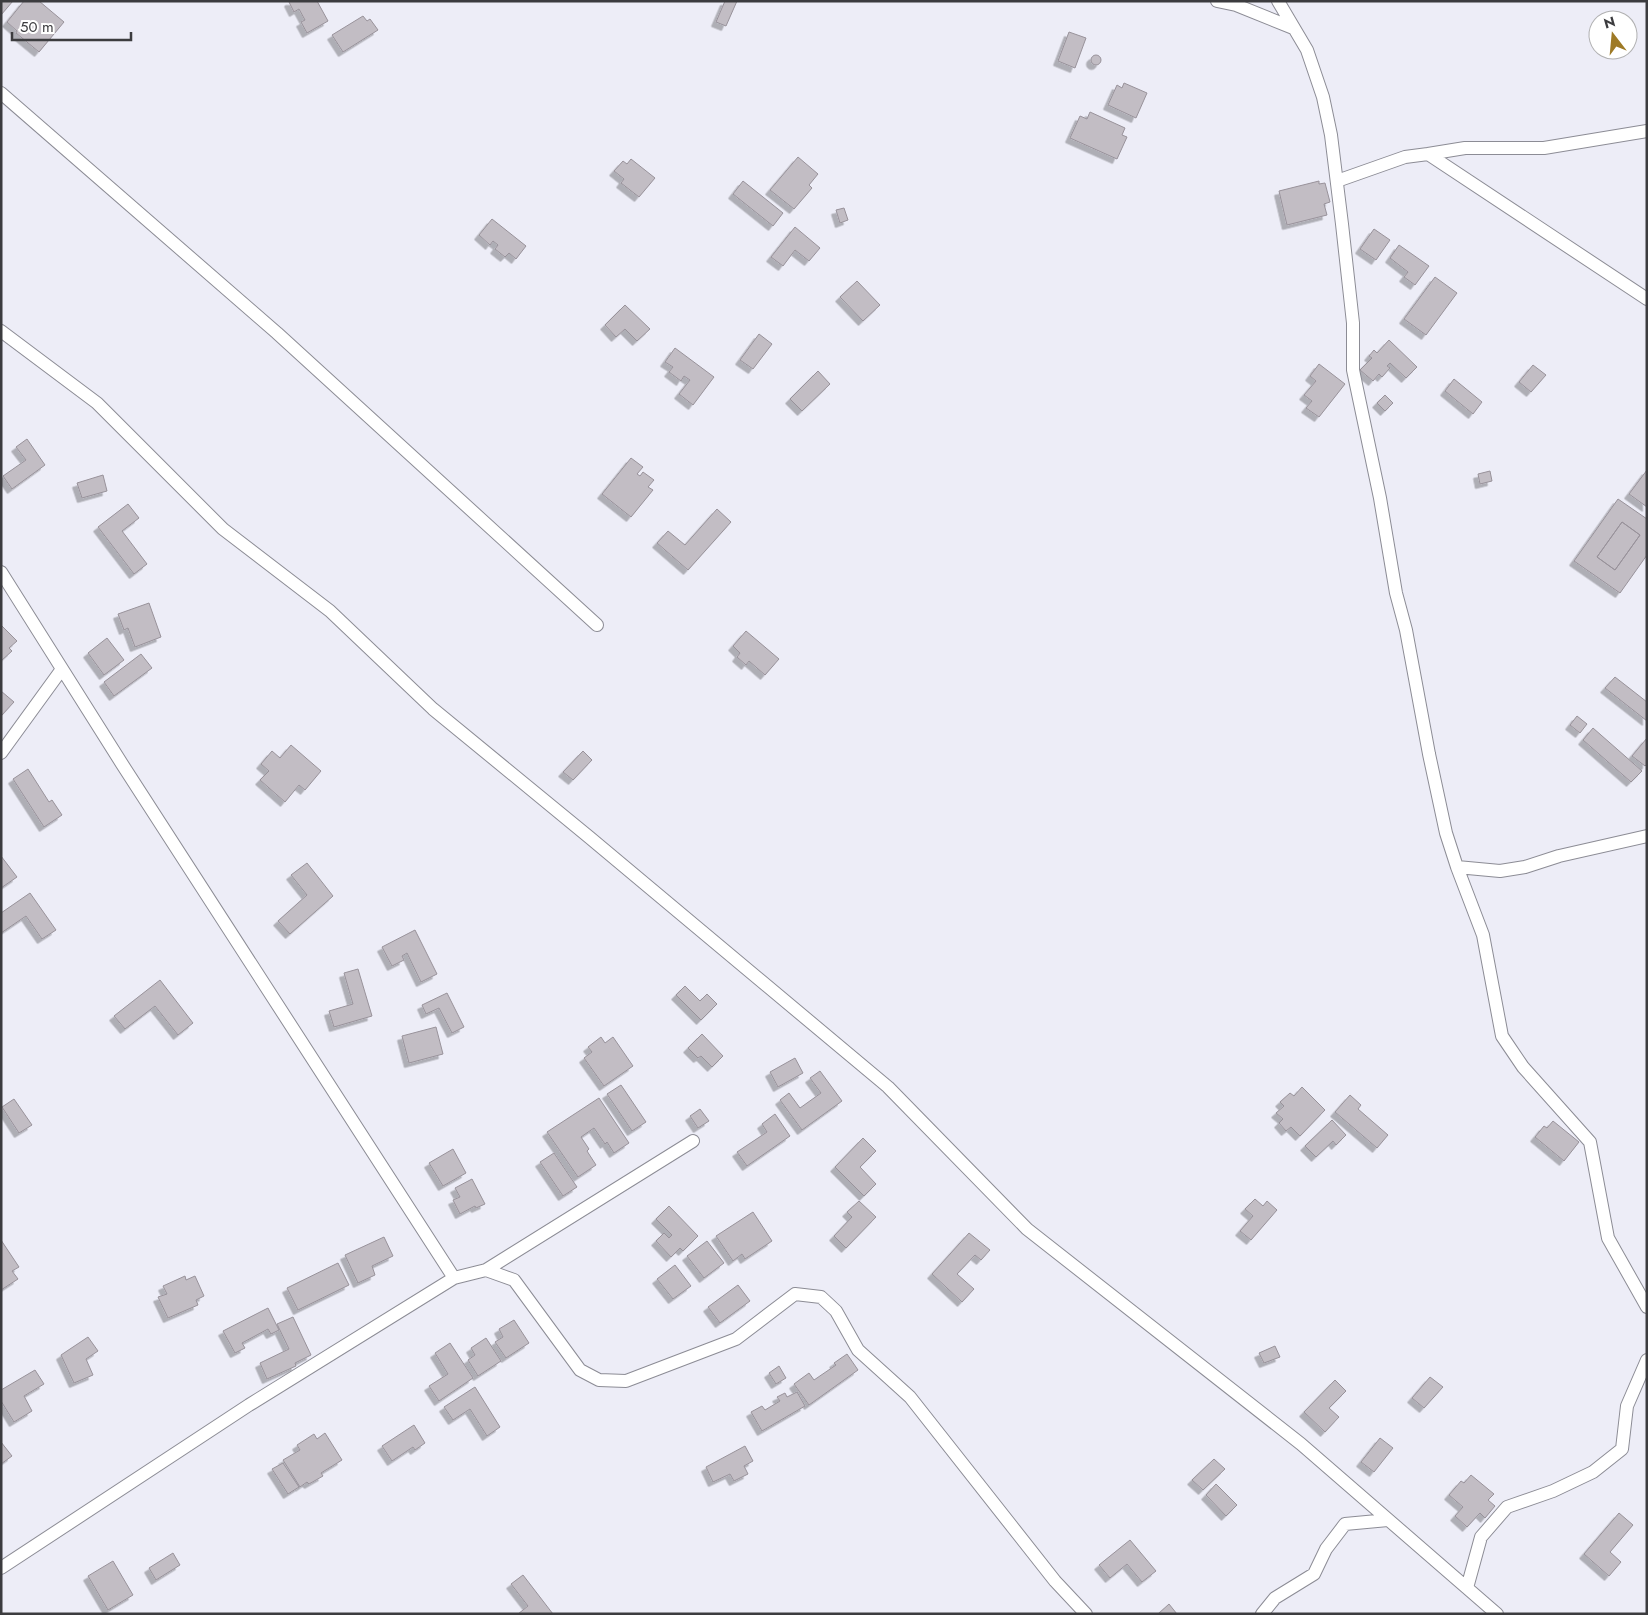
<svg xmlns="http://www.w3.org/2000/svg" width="1648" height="1615" font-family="Jost,sans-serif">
  <defs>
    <filter id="shadow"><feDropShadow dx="-4.5" dy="4.5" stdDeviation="0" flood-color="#0004"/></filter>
  </defs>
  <rect width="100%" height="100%" fill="#ededf7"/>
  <!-- building -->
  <path fill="#c2bdc4" stroke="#98929a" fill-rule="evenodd" filter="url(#shadow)" d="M1,1H13L1,15Z
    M24,1H39L64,22L39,52L16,33L17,31L7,22Z
    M290,1H317L328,21L307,33L301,22L305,20L299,9L294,12L289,2Z
    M725,1H737L726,26L716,22Z
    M363,16L367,21L370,19L378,30L343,52L332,35Z
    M1069,32L1086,38L1075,68L1058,61Z
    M1091 60a5 5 0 1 1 10 0a5 5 0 1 1-10 0Z
    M1124,83L1147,93L1136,118L1108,105L1117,85L1122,88Z
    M1090,112L1125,128L1122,135L1127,137L1117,159L1070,138L1080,116L1087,119Z
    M798,157L818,174L809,185L812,188L794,209L770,190Z
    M631,159L655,178L639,197L621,183L624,179L614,171L623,161L627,164Z
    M743,181L783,213L773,226L733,194Z
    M1319,181V184L1325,183L1330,202L1324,204L1327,215L1287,225L1279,191Z
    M844,208L848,220L840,223L836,210Z
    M492,219L526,246L516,259L509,253L505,257L495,249L498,245L493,241L490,245L479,235Z
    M795,227L820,248L809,261L795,250L783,266L771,257Z
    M1374,229L1390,240L1376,260L1360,249Z
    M1399,245L1429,266L1415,285L1404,277L1408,272L1390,258Z
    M1435,277L1457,293L1426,335L1404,319Z
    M857,281L880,305L863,321L840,297Z
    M625,305L650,329L637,341L625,329L616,337L605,325Z
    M759,334L772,344L753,369L740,360Z
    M1389,340L1417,367L1406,378L1390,363L1387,366L1390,368L1382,377L1379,374L1373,381L1360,370L1372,358L1369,356L1374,350L1377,353Z
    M675,348L714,377L693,405L679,394L690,380L684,376L681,381L669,372L673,367L665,362Z
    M1319,364L1345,384L1319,417L1306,408L1312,401L1304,395L1316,381L1310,376Z
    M1533,365L1546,375L1531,392L1519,382Z
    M818,371L830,384L802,411L790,399Z
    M1454,379L1482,402L1473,414L1445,391Z
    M1385,395L1393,403L1385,411L1377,403Z
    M27,439L45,465L12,489L3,476L26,460L16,447Z
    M631,458L643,467L637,474L640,476L643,472L654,480L648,487L653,490L631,517L602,494Z
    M1647,470V507L1629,494Z
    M1490,471L1492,481L1480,484L1478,474Z
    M103,475L107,491L82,498L77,483Z
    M1618,499L1647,519V555L1620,593L1574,561ZM1622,522L1640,535L1615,570L1597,557Z
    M128,504L139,518L122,531L147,564L134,574L98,527Z
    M717,509L731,522L688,570L657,543L668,531L685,545Z
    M1622,522L1640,535L1615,570L1597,557Z
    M149,603L161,637L135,647L128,628L124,630L118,614Z
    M1,625L17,641L9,648L12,651L1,661Z
    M746,631L779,659L765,675L749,661L746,665L737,657L740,653L733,646Z
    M107,638L124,660L104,675L88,653Z
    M141,654L152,668L114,696L104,682Z
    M1615,677L1647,702V721L1605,688Z
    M1,691L14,702L2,715H1Z
    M1577,716L1587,724L1580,733L1570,725Z
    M1593,728L1642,771L1631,782L1583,740Z
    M1647,738V764L1645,766L1632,756Z
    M291,745L321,771L305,790L299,785L285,802L260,780L269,771L261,764L272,751L280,758Z
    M583,751L592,760L573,780L563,772Z
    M28,769L49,802L52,800L62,815L44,827L13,779Z
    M1,856L17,877L1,888Z
    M307,863L333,896L290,934L278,921L307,895L291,875Z
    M30,893L56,930L42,939L26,916L1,933V913Z
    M415,930L437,974L421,982L407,953L402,956L404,960L392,966L382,947Z
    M358,969L372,1016L334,1027L329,1011L353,1004L344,973Z
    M160,980L193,1023L178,1035L155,1006L125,1029L114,1016Z
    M685,986L700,1001L707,994L717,1004L701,1020L676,995Z
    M447,993L464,1027L452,1033L439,1008L426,1014L422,1005Z
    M436,1027L443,1054L409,1063L402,1036Z
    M702,1034L723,1056L712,1067L701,1056L698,1058L688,1048Z
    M601,1037L605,1043L613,1037L633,1066L604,1086L584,1058L592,1052L588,1047Z
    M795,1058L803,1073L778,1087L770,1072Z
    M820,1071L842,1101L802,1130L780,1100L789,1093L800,1108L821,1093L810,1078Z
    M621,1085L646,1122L632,1131L607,1094Z
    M1302,1087L1325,1110L1300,1136L1291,1127L1286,1131L1279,1123L1283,1119L1276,1113L1284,1106L1280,1102L1290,1093L1294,1096Z
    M1350,1095L1361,1105L1358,1109L1388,1135L1377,1148L1335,1112Z
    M599,1098L629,1143L614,1153L607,1142L605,1144L594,1128L581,1137L589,1149L587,1151L596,1165L578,1177L547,1132Z
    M14,1099L32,1125L19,1133L2,1107Z
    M700,1109L709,1121L698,1128L690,1116Z
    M775,1114L790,1136L747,1166L737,1152L767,1132L762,1124Z
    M1332,1120L1346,1135L1336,1145L1333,1141L1316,1157L1305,1146Z
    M1553,1121L1579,1142L1564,1161L1535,1137L1544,1126L1547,1128Z
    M863,1138L876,1151L860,1167L876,1184L864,1196L835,1167Z
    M453,1149L466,1173L443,1186L429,1163Z
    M554,1153L577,1187L563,1196L540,1162Z
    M472,1179L485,1204L476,1208L475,1206L460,1214L453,1200L460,1197L455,1188Z
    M1255,1199L1263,1206L1267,1201L1277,1210L1251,1240L1240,1231L1253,1216L1245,1209Z
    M859,1201L876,1217L846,1248L834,1236L852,1217L847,1212Z
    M669,1206L698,1236L683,1251L680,1248L671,1257L656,1241L664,1233L669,1238L672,1235L656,1219Z
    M753,1212L772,1241L745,1259L742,1254L733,1261L716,1236Z
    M969,1233L990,1250L981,1260L975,1255L957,1274L974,1289L962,1302L932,1274Z
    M384,1237L393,1256L372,1266L375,1275L358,1283L345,1255Z
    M1,1240L19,1267L12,1271L18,1279L1,1290Z
    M707,1241L724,1263L704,1278L687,1256Z
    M338,1263L349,1285L298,1310L287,1288Z
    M675,1265L691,1286L673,1299L657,1279Z
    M185,1276L186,1280L195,1276L204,1296L196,1300L198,1305L168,1318L158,1297L167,1294L163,1286Z
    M738,1285L750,1301L720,1323L708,1307Z
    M268,1308L279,1330L271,1334L268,1329L242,1343L245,1348L235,1353L223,1331Z
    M293,1317L311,1355L295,1363L296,1366L267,1379L260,1363L289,1349L277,1324Z
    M514,1320L529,1343L506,1358L495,1342L503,1337L499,1329Z
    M88,1337L98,1351L86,1359L93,1375L74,1383L61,1355Z
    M486,1338L501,1361L478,1376L468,1360L475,1355L471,1348Z
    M450,1343L473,1378L439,1401L429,1386L448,1374L435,1353Z
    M1275,1346L1280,1357L1264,1363L1259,1353Z
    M847,1354L858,1370L809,1405L794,1384L809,1373L814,1380L836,1365L834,1363Z
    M779,1366L786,1378L776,1384L769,1373Z
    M35,1370L44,1384L24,1396L32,1411L14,1422L1,1401V1390Z
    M1430,1377L1443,1387L1424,1408L1412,1398Z
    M1335,1380L1346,1391L1329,1408L1339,1417L1325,1432L1304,1412Z
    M475,1387L500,1427L487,1436L470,1409L453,1420L444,1407Z
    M797,1392L805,1406L762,1431L751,1412L762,1406L765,1410L780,1401L777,1397L785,1393L787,1397Z
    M414,1425L425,1443L415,1450L413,1447L392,1461L382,1446Z
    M325,1433L342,1460L321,1473L323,1476L309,1484L307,1482L300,1487L283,1460L300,1450L297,1445L314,1434L317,1439Z
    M1380,1438L1393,1448L1374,1472L1361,1462Z
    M1,1442L12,1456L1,1464Z
    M745,1446L753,1461L744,1466L748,1474L734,1481L730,1474L713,1482L706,1467Z
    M1214,1459L1225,1469L1203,1490L1192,1480Z
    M283,1463L299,1487L288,1494L272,1469Z
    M1471,1475L1494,1494L1488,1500L1495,1506L1485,1518L1480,1513L1467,1527L1455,1516L1463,1507L1449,1495L1461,1481L1464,1483Z
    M1216,1484L1237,1505L1226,1516L1206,1495Z
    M1619,1513L1633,1525L1610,1552L1621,1562L1609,1576L1584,1554Z
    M1130,1540L1156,1571L1142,1582L1127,1564L1110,1578L1099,1565Z
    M173,1553L180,1565L156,1580L149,1568Z
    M113,1561L133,1595L108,1610L88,1576Z
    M523,1575L553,1614H518L528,1606L511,1584Z
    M1169,1604L1177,1614H1158Z"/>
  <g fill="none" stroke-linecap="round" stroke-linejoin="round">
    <defs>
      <path id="street" d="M1217,1L1236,5L1293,28
        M1278,1L1307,50L1323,97L1331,135L1342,224L1353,323V370L1380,498L1396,593L1406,630L1429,754L1446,833L1457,867L1483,935L1502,1036L1523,1067L1590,1142L1608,1238L1647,1307
        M1,93L277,333L597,625
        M1428,154L1465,148H1544L1647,131
        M1337,181L1405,157L1428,154L1647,299
        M1,331L97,403L223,529L330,611L433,709L589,837L888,1087L1027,1229L1301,1444L1497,1614
        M1,572L122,764L454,1278
        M1,753L62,669
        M1457,867L1500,871L1525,867L1559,856L1647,836
        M486,1270L693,1141
        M1,1568L249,1405L454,1278L486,1270L514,1280L580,1370L599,1380L626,1381L736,1339L795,1294L821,1297L836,1311L858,1350L910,1397L1055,1581L1086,1614
        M1467,1588L1481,1537L1507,1507L1553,1491L1593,1472L1622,1449L1627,1406L1647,1360
        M1262,1614L1275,1598L1314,1574L1326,1549L1345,1524L1388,1520"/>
    </defs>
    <!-- street casing -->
    <use href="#street" stroke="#8c8c95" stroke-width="14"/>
    <!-- street -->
    <use href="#street" stroke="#fff" stroke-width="12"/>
  </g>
  <!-- border -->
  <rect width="1648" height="1615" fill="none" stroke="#3c3c3f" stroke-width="5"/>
  <!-- north arrow -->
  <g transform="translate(1613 35) rotate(344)"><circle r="24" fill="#ffffff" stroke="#b1b1b2"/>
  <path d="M0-4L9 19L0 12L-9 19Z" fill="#9e7a26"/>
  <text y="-8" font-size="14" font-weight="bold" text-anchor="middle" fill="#3c3c3f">N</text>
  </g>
  <!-- scale -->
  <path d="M12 32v8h119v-8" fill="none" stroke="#3c3c3f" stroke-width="2.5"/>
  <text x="20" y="32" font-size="15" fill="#3c3c3f" stroke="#ffffff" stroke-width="4" paint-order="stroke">50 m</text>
</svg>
